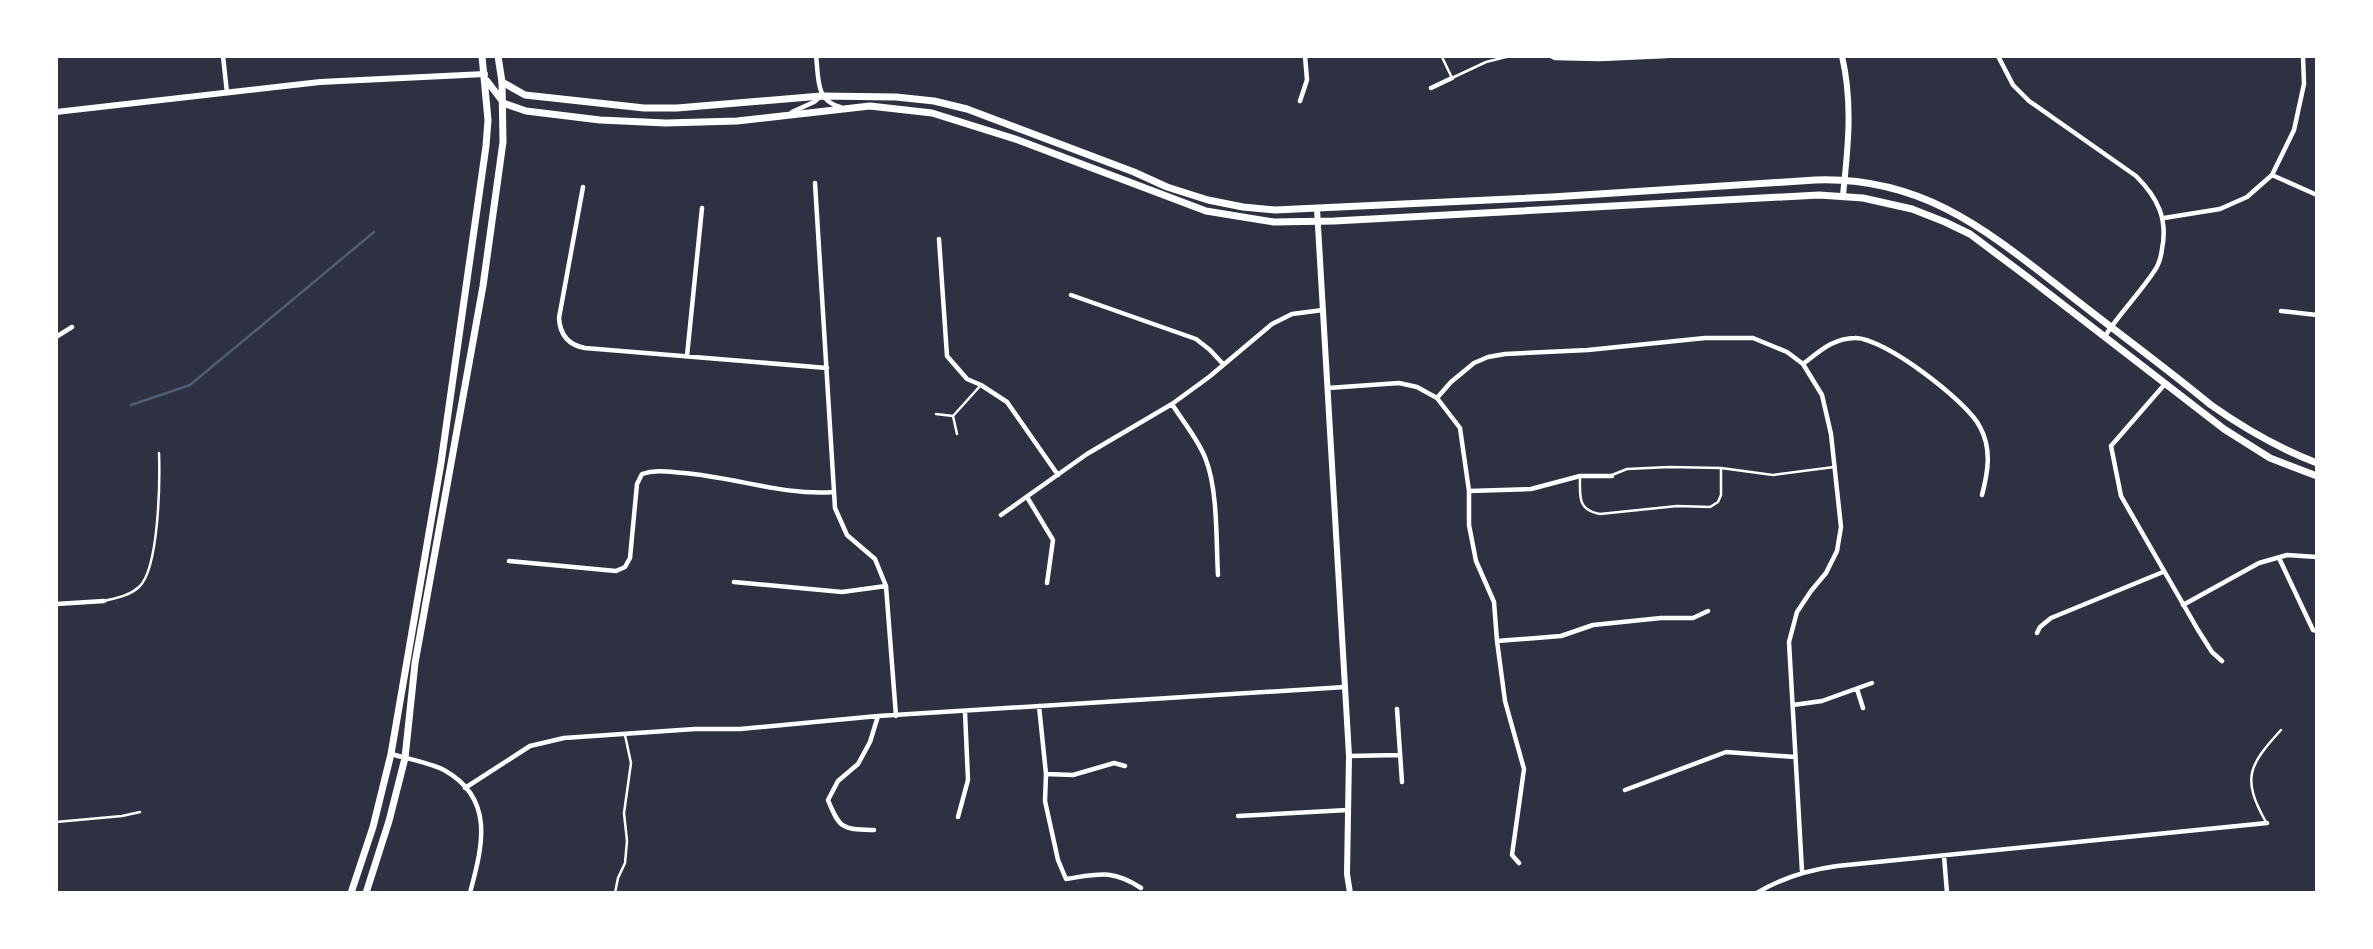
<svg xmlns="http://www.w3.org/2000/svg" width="2373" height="949" font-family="Signika,sans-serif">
  <rect width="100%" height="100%" fill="#2d3142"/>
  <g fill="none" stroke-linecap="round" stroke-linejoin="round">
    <!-- stream -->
    <path stroke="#4f5d75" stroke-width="2.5" d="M131,405L190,385L374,232"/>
    <!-- service -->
    <path stroke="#fff" stroke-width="2.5" d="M1442,57L1452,78L1486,62L1510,56
      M936,414L953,416
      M957,434L953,416L981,385
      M1612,475L1627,469L1669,467L1721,468L1773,475L1834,467
      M1580,476C1580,496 1577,510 1600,514L1677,506L1710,507L1718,502L1721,495V468
      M104,601C116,598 129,596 139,587C159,569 160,481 159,453
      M56,822L122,816L140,812
      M2266,822C2241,778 2249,765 2281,730
      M615,893L618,878L625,863L627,841L624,813L631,763L625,735"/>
    <!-- minor -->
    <path stroke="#fff" stroke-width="4.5" d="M223,56L227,93
      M816,56C819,78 815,100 840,107
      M1551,56L1555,58L1600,59L1667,56
      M1998,56L2013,85L2029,101L2136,176C2158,198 2168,219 2162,249C2161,257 2159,264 2155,270C2140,293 2120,313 2105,336
      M1431,88L1452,78
      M1300,101L1307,80L1305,56
      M792,112L814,102L821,96
      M2272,175L2317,195
      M815,183L835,508L847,535L875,559L886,586L896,716
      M583,187L559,318C560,335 568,345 585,348L827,368
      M2164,218L2220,209L2247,197L2272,175L2294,130L2304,84L2303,56
      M939,239L947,356L967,379L981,385L1007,402L1058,475
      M1071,295L1196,339L1210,350L1223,364
      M2281,311L2317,315
      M56,337L72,327
      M687,356L702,208
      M1803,364C1819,352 1833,338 1855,338C1883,337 1967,401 1980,427C1992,449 1988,472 1982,495
      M2165,384L2111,446L2121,496L2198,630L2212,652L2222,661
      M1328,388L1399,383L1417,387L1437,398L1460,428L1469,491V525L1476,561L1494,602L1497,641L1505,701L1524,769L1512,855L1519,863
      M1437,398L1451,382L1474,363L1488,357L1505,354L1588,350L1705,338H1753L1787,352L1803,364L1822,395L1831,434L1841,527L1837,551L1826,573L1811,591L1797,612L1789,642L1802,871
      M1172,404C1183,422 1199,440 1206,460C1218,491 1216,542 1218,575
      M1469,491L1531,489L1580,476H1612
      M1027,497L1053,540L1047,583
      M1001,515L1087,454L1172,404L1209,377L1272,324L1292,314L1323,310
      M2279,558L2313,630L2317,631
      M509,561L616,571L625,567L630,558L637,484L642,474C656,469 670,472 684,473C734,477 784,496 834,492
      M734,582L842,592L886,586
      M56,604L104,601
      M2183,605L2259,563L2287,555L2317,557
      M2037,633L2040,627L2051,618L2163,572
      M1497,641L1561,636L1593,625L1661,618H1693L1708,611
      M1857,689L1863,708
      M1793,705L1822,701L1872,683
      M1039,706L1046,774L1045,801L1058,860L1066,879C1099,874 1112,869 1141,888
      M1397,709L1402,782
      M391,754C408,759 428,762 444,770C496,799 482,847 470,893
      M1349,756L1400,755
      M1046,774L1073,775L1114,763L1125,766
      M465,788L530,746L564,738L695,729H740L878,716L1345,687
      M1625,790L1726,752L1795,757
      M1238,816L1348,810
      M958,817L968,780L965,712
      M874,830C843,829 840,830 828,800L838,781L858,764L870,742L878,716
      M1944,856L1947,893
      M1757,893C1783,877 1808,870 1837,866L2267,823"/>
    <!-- tertiary -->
    <path stroke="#fff" stroke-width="6" d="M1842,56C1853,103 1848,148 1843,195
      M56,112L320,82L485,74
      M1317,209L1345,687L1349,756L1347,874L1350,893"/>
    <!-- secondary -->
    <path stroke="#fff" stroke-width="7" d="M502,82L525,95L644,108H677L821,96L896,97L934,101L967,109L1134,172L1167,187L1208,200L1243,207L1275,210L1552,197L1815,180C1925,176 1990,233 2071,296C2118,333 2165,367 2211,405C2245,429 2278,448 2317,463
      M503,103L526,111L600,120L666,123L737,121L870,106L932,113L1018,140L1206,211L1274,222L1334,221L1819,195L1863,198L1912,209L1945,222L1970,234L2030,279L2224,429L2270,458L2317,476"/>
    <!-- primary -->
    <path stroke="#fff" stroke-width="7" d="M487,81L503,102
      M351,893L373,827L391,754L441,463L486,146L488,120L482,56
      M366,893L389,821L405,758L415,663L483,286L503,142L502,82L498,56"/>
  </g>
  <!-- border -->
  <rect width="2373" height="949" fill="none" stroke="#ffffff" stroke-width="116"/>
</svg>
